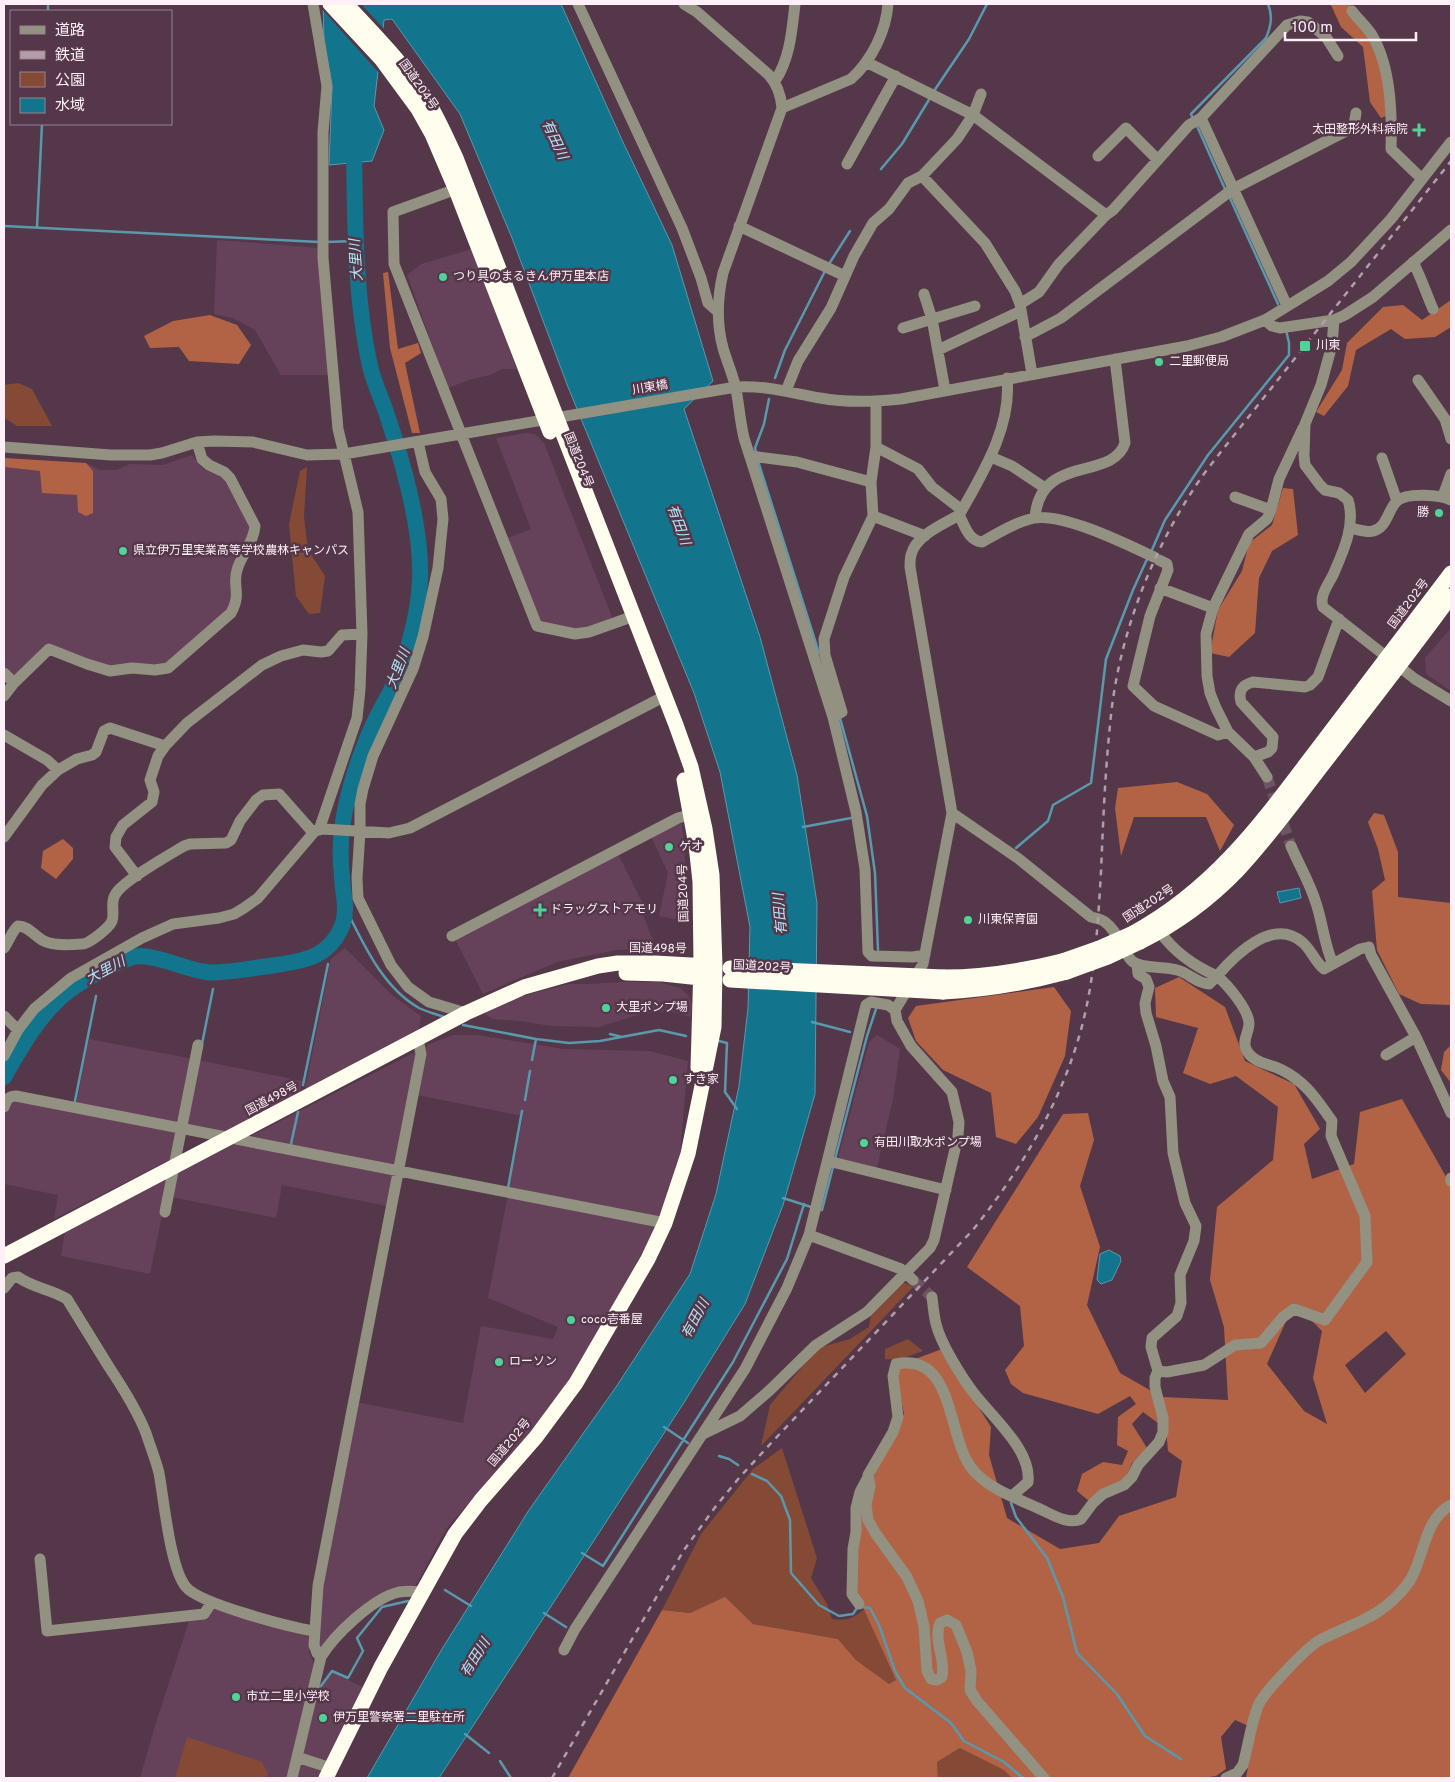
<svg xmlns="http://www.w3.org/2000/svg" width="1455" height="1782" font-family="Overpass,'Noto Sans JP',sans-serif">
  <rect width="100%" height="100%" fill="#55374a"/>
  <!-- built -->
  <path fill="#654259" d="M217,240L320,248L329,375H281L255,330L233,318L214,314Z
    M472,249L517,369H502L490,375L469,380L448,388L407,275L421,264Z
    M526,433L535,434L544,443L612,617L604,623L589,627L572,629L538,622L508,538L531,529L496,438Z
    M192,455L203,469L223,477L251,529L233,598L226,612L166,665L112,669L47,645L19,674L11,675L4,668V458L86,463L100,470H117L130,464L163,465Z
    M1451,628V691L1426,674L1425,658Z
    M682,823L690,922L659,916L668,873L651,836Z
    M618,854L643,904L641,910L656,948L617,950L557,962L483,994L454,937Z
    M345,948L393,996L421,1016L419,1029L305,1089L331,959Z
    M624,982H659L680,988L688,995L692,1004L691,1017L668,1011L641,1014L599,1027L551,1026L520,1021L493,1019L483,1013L519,997L569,984H588Z
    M453,1035H477L563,1049L650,1051L688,1061L680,1154L655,1229L594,1341L568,1384L531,1432L446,1529L416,1585L398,1588L324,1647L318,1645L320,1591L356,1402L463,1423L481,1326L553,1339L558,1327L488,1298L523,1116L417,1095L427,1045Z
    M877,1035L900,1049L893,1099L877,1168L838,1158L869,1042Z
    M89,1039L193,1059L180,1126L76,1106Z
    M415,1052L417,1056L395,1169L254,1140L253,1135Z
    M198,1060L302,1081L300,1092L221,1134L185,1127Z
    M12,1098L179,1131L173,1158L54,1219L58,1195L4,1184V1115Z
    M233,1143L393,1175L387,1206L282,1185L276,1218L166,1196L150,1274L61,1256L65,1232Z
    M214,1605L309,1634V1652L315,1666L287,1778H140L154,1729L190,1618Z
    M331,1672L363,1687L318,1778H295L316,1690Z"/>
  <!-- green -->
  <path fill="#854a35" d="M18,383L32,389L52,426H17L4,418V385Z
    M307,467L304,517L308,550L325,576L320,613L309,614L296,596L289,524L300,471Z
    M903,1282L913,1287L761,1446L770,1405L818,1348L850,1339L869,1327L871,1316Z
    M908,1339L923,1351L897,1360L885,1359V1349Z
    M782,1448L817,1558L811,1578L827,1604L832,1619C846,1621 853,1619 864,1609L896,1680L889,1684L856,1660L838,1639L753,1624L725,1598L690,1613L662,1610L701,1534L753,1469Z
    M187,1737L262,1762L268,1773L266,1778H175Z
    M960,1748L1005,1770L1012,1778H938L937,1762Z"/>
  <!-- forest -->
  <path fill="#b36345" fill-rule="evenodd" d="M1315,4H1349L1375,35L1396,112L1381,118L1370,102L1363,47L1341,27L1331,5Z
    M388,272L398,349L418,343L421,353L405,363L420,433H412L390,348L383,273Z
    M1451,300V327L1435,337L1405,339L1391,329L1356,350L1348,386L1324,416L1316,412L1342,370L1347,343L1383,307L1403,305L1422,320Z
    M210,315L237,325L251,345L239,364L189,361L179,347L150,348L144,336L173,321Z
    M4,458L86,463L93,471V513L86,516L78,512L77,495L42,493L40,471L4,467Z
    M1283,488L1293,489L1298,535L1272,551L1259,578L1255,633L1229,657L1210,653L1218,610L1242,571L1249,543L1272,525Z
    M1177,782L1207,794L1234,825L1220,851L1206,817H1134L1121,856L1115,808L1118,788Z
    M1374,813L1384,815L1398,852V897L1451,903V1005L1421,1004L1399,994L1377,950L1372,891L1385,880L1378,849L1368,822Z
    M63,839L73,848V859L56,879L41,868L43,851Z
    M1179,977L1225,1007L1245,1061L1294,1084L1320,1129L1304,1144L1312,1179L1354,1164L1360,1112L1402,1099L1449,1182L1451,1181V1778H1246L1255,1729L1235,1720L1221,1737L1226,1769L1216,1776L1203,1778H1012L1004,1770L960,1748L937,1762L938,1778H568L662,1610L690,1613L725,1597L753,1624L838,1639L856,1660L889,1684L896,1680L856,1592L858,1509L904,1414L896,1376L902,1364L942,1349L991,1427L989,1455L1007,1518L1060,1549L1099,1543L1119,1516L1176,1497L1182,1461L1168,1451L1166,1429L1143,1412L1132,1424L1147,1448L1132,1463L1126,1478L1089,1501L1077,1491L1082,1474L1103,1462L1122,1465L1128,1451L1117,1445L1118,1417L1136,1404L1130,1396L1098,1414L1023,1393L1011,1384L1005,1370L1024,1346L1020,1306L967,1267L1063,1114L1088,1113L1094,1140L1080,1186L1100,1247L1087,1305L1120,1373L1162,1397L1228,1400L1224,1327L1210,1280L1217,1207L1273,1160L1278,1107L1236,1076L1210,1084L1183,1073L1198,1028L1156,1017L1155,988ZM1294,1303L1322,1331L1313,1378L1327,1424L1304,1411L1267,1364ZM1386,1331L1406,1354L1365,1393L1345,1365Z
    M1054,987L1071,1011L1065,1056L1038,1117L1016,1144L996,1137L991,1093L943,1070L916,1041L908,1018L916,1006Z
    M1451,1045V1083L1441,1070L1444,1052Z"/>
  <!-- water -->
  <path fill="#12748d" stroke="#5999ad" d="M323,4H561L622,140L672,245L713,381L684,409L760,637L797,775L817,903L815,1094L783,1205L745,1304L685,1401L439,1778H367L442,1649L529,1510L616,1387L690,1274L716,1194L739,1086L748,1008L750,927L720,772L694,693L568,387L512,238L460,114L392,19L384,20L374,106L384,130L372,161L329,165L332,87L324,41Z
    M1299,888L1301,898L1280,903L1277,892Z
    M1109,1250L1120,1256L1121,1261L1112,1280L1101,1284L1097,1280L1100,1254Z"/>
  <!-- pier -->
  <path fill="#55374a" d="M321,4H361L385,30L380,74L321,8Z"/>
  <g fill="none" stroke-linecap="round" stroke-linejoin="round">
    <!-- stream -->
    <path stroke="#5999ad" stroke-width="2.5" d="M48,11V4
      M934,91L969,39L987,4
      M1193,119L1191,114L1266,38C1271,26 1273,16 1268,4
      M1197,126L1225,189
      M881,169L902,144L930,98
      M1229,196L1278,304
      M4,226L319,242
      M37,227L42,124
      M326,242L355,241
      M829,264L850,231
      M775,378L785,350L825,271
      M756,453L755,448L764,424L769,399
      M758,461L819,653
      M1151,552L1165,520L1208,455L1289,355V343L1286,330
      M840,718L867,816L875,873L878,950
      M803,827L851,818
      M1016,848L1048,821L1053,805L1091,783L1106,659L1133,590L1148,557
      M345,907C363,943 382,987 419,1008C427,1012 436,1014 444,1017
      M812,1022L850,1032
      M463,1025L536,1039L569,1043L600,1041L659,1030L686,1036
      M610,1034L622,1037
      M719,1041L727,1043L725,1092L737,1109
      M202,1044L213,989
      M532,1060L536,1039
      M303,1085L328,964
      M525,1100L530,1071
      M75,1101L96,996
      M291,1144L298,1112
      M835,1159L867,1036L876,1009
      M508,1188L522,1111
      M783,1198L811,1207
      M819,1209L822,1210L833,1167
      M664,1427L688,1443
      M719,1456L729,1459L738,1465
      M752,1474L767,1481L781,1496L790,1520L791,1573L819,1605L839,1616L853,1614L857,1608
      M1011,1503L1016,1517L1047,1558L1063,1597L1077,1653L1117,1694L1145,1736L1181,1759
      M582,1553L603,1566L733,1362L787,1259L804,1204
      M445,1590L471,1606
      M862,1607L870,1608L879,1625L895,1671L905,1688L951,1723L964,1741L1004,1762L1023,1778
      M544,1613L566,1627
      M318,1690L332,1671L348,1678L363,1651L357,1638L382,1607L408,1601
      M465,1734L489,1753
      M500,1761L511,1778"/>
    <!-- river -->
    <path stroke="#12748d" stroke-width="16" d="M4,1077C20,1049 36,1020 60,998C73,986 91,976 107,968C117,963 130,956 141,956C163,957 184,969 206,972C222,974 239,970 255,968C273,965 291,964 309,958C330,951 346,930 345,907C345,897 342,887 342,877C340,859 340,840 343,822C347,793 361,750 374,723C382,705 395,687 401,668C411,640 419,609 420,579C422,529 404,466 388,418C383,401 374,384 370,366C354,293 355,216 354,141"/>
    <!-- minor-tunnel -->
    <path stroke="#6e5364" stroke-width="11" stroke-dasharray="11 5.5" stroke-linecap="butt" d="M1267,777L1291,846
      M913,1280L932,1297"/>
    <!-- minor -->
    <path stroke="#939181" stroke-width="11" d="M313,4L327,86L323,132V258L338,429L358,512L362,634L360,690L357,718L319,830
      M578,4L682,228L701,278L708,303L717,311
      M684,4L697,12L769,75C777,84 781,96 782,108L723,273C717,299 716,322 723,348C727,362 733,375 736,389C739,405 740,421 744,438L833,717L856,812L865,869L868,952L872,956L913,957L925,955
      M1352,11C1358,19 1366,26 1372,35C1391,67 1392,113 1391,149L1422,179
      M866,62L973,115L1106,215
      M775,81C790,59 792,30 795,4
      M782,108L851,79C872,60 886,31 888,4
      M1201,118L1287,306
      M1098,156L1126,128L1158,160
      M847,164L896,76
      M922,176L985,243L1015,291L1020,304L1032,374
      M462,187L393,212L394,264L537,626L575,634L589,632L634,616
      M739,226L845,276
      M1413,262C1421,277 1426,293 1433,309
      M924,294L932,319L945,390
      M1020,304L1039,292L1059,264L1106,215L1113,210L1189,125L1201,118L1287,25L1300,21L1308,22L1326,37L1338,56
      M1265,320L1272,326L1280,328L1334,320L1345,315L1373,297L1451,230
      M1334,320L1332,345L1321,385L1305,424L1304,455L1305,465L1320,485L1325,490L1339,493L1348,500C1356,525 1343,552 1333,575C1328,585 1319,596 1323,607L1415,679L1451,701
      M903,328L975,306
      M1025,337L1061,318L1233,189L1350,129L1354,125L1356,113
      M938,350L1021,311
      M1418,380L1445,419L1451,439
      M786,391L798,361L831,308L854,256L873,223L889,209L908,183L922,176L957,139L973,115L981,94
      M876,402V447L871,482L873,516L925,536
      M418,442L425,472L441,499L443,519L438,568L423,637L413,669L373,756L363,789L360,804V832L357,878L358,898L391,965L408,987L429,1002L466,1013
      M4,447L111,455H150L162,453L197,442L214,441L253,442L307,455L344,454L736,387C765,385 791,393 820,398C847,403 873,402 901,399L1187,346L1221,337L1265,320L1328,281L1351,262L1391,219L1451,142
      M876,447L918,469L932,487L962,510
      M751,456L797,462L871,482
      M991,457L1012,466L1045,488
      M1382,458L1397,501
      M1443,496L1451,474
      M1235,497L1271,510
      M959,515C965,526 968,540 982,542C998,533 1016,522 1034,518C1064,513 1126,544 1154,557
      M1035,518C1040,453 1112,482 1125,443L1115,359
      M1350,528C1357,529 1367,533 1373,531C1387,528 1388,509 1397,501C1407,492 1441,495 1451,500
      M1159,560L1167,564L1168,570L1150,616L1133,686L1154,706L1218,735L1228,732
      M1160,588L1213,608
      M4,673L14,683
      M4,696L14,683L49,649L87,664L110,671L132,668L155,670L168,668L231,613C242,593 232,587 237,570C241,555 254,542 255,526L230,478L224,472L209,465L202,459L197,442
      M833,717L842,712L825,655L824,639L844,577L873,516
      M4,735L47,760L58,770
      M1254,757L1268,752L1272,748L1273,737L1241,702C1238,691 1242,685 1253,682L1305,687L1310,685L1318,677L1339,619
      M1267,777L1254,757L1228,732L1216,708L1210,693L1207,676L1206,634L1213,608L1249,534L1267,519L1271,510L1279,479L1303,428
      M952,813L1019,859L1091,917C1095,918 1102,919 1105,922C1118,931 1121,950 1132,961C1140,969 1165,966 1177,970C1189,973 1196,983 1209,984L1217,976C1228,985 1248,1009 1249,1023C1249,1033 1242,1040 1246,1049C1252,1063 1270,1064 1282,1070C1306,1082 1317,1100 1332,1121L1331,1136L1365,1216L1367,1262L1325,1320L1294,1309L1283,1317L1261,1343L1235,1345L1204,1365L1167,1372L1158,1371
      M4,837L42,785L58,770L77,759L92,755L96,752L104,731L110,728L165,746
      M1291,846C1299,865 1310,883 1316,903C1323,924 1324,944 1333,964
      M137,876L115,847L116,837L123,825L152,802L154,792L150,780L158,756L165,746L187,723L262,665L281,656L303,650L321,652L328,651L342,635L362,634
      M1160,932C1175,953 1194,966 1217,976C1235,955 1273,917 1302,942C1311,949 1315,962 1324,969L1360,949L1369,947L1371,955L1416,1037L1451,1113
      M452,936L678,818L696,813
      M4,948C9,941 12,931 18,926C29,926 35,937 44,941C55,946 70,945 82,944C89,944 109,928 112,921C115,913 110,903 115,895C121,882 169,855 184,846L190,844L226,843L231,840L240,821L256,800L263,795L279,794L310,829L315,831
      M895,1010L923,964L952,813L910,567C910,564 910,559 911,555C916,535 942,525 959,515L962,510C984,471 1012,425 1007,378
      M4,1016L18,1030
      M1386,1055L1416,1037
      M4,1056L18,1030L34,1009L71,978L142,938L173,924L219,918L234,914L244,908L258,898L315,831L323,829L389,833L410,828L665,696
      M4,1107C7,1100 8,1096 16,1096L665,1223
      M828,1161L946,1190
      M1451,1178V1181
      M165,1212L198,1045
      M809,1235L901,1269L913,1280
      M4,1288L12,1278L18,1277C33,1288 51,1289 67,1299C81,1322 95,1344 109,1367C123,1388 137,1410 146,1433C150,1446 156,1460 159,1473C164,1500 170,1568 186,1587C200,1604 290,1627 314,1631
      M932,1297C933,1306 934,1316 936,1324C941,1344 961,1376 973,1392C991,1416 1032,1450 1028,1482L1012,1496
      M40,1559L47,1631L204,1614L212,1602
      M859,1604L852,1594L853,1549L856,1532V1508L860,1492L868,1477
      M564,1650L575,1629L745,1369L787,1288L809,1235L866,1005L871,1002L888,1005L895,1010L897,1021L911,1046L952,1092L959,1122L958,1136L934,1240L930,1248L867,1312L816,1345L770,1390L740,1416L703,1434
      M321,1657C334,1635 373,1598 399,1592C407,1591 415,1591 423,1592
      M297,1757L331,1768
      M292,1778L321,1657L317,1653L314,1645L318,1586L421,1054L418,1039
      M1044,1778L977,1701L970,1690L971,1671L967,1652L956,1625L947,1620L940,1623C933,1640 946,1659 942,1677L937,1680L931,1679L927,1671L924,1626L918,1601L907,1577L876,1534L868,1520L866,1505L870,1486L868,1475L893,1432L898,1417L893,1376L896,1364C956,1352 946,1438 973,1470C990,1490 1019,1499 1042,1510C1053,1515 1069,1525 1081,1519L1093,1503L1103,1494L1124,1485L1132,1477L1138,1465L1159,1442L1163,1432V1418L1155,1387V1378L1158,1371L1151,1347L1152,1338L1177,1316L1181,1303L1180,1275L1194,1241L1196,1226L1185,1203L1173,1153L1170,1097L1163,1081L1156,1046L1146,1013L1145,1003L1149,987L1146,979L1138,974L1137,964
      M1226,1778L1237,1773L1243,1765C1248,1746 1251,1724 1258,1706C1263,1693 1307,1647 1320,1640C1353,1623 1381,1618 1406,1586C1425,1562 1422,1520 1451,1505"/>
    <!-- highway -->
    <path stroke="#fffded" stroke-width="15" d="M330,4L382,60L418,109L432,134L456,190L550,432
      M684,780L696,845L700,882L701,965L698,1068
      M1133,933C1219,886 1267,815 1325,739C1367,684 1409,629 1451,573
      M1140,942C1176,924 1209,900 1237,871C1270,836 1298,796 1327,759C1369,705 1411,651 1451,596
      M626,973L663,974L710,979
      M944,977C985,977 1022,971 1062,961
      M943,992C985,990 1026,983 1067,972
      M4,1256L466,1013L524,987L598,966L618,963H655L709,966
      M326,1778L381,1667L455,1534L481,1500L536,1437L576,1383L648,1259L665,1223L688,1154L714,1027L715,966L712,875L705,829L691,767L676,725L456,158C447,139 439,120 428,102C406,66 375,35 346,4"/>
    <!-- rail -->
    <path stroke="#b39dab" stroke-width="2.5" stroke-dasharray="6 6" stroke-linecap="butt" d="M552,1778L661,1589L684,1550L716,1506L739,1478L773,1441L972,1231C1021,1170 1062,1102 1082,1026C1095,976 1098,923 1101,872C1103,823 1105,774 1110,725C1117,643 1148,559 1193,490C1201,477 1211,465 1220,453L1451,161"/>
    <!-- highway-bridge -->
    <path stroke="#fffded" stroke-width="15" d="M1062,961L1099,948L1133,933
      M730,968L944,977
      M1067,972L1108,957L1140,942
      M730,980L943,992"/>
  </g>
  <!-- markers -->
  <g fill="#50d398" stroke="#55374a" stroke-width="2">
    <path d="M1416.5 122.5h5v5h5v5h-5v5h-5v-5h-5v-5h5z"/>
    <circle cx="443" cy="277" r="5"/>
    <rect x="1299" y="340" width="12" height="12" rx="2.5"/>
    <circle cx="1159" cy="362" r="5"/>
    <circle cx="1439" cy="513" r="5"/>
    <circle cx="123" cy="551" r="5"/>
    <circle cx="669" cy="847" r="5"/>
    <path d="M537.5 902.5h5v5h5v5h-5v5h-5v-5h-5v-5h5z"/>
    <circle cx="968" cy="920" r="5"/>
    <circle cx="606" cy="1008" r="5"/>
    <circle cx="673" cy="1080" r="5"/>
    <circle cx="864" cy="1143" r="5"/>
    <circle cx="571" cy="1320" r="5"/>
    <circle cx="499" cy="1362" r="5"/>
    <circle cx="236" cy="1697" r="5"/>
    <circle cx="323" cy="1718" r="5"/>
  </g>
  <g text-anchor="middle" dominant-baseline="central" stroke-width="5" stroke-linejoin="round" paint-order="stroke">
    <!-- street labels -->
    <g font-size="12" fill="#feeff8" stroke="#55374a">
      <text transform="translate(418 85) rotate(55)">国道204号</text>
      <text transform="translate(650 388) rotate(-10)">川東橋</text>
      <text transform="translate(578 460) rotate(68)">国道204号</text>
      <text transform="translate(1409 604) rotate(-53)">国道202号</text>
      <text transform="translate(684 893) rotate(-92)">国道204号</text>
      <text transform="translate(1149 904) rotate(-33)">国道202号</text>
      <text transform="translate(658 949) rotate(1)">国道498号</text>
      <text transform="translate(762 967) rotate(3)">国道202号</text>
      <text transform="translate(272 1099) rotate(-28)">国道498号</text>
      <text transform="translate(510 1443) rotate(-50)">国道202号</text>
    </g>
    <!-- poi labels -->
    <g font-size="12" fill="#feeff8" stroke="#55374a" text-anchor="start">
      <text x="1408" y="130" text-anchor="end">太田整形外科病院</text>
      <text x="453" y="277">つり具のまるきん伊万里本店</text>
      <text x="1316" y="346">川東</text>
      <text x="1169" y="362">二里郵便局</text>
      <text x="1429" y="513" text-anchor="end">勝</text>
      <text x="133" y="551">県立伊万里実業高等学校農林キャンパス</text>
      <text x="679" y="847">ゲオ</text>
      <text x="550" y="910">ドラッグストアモリ</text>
      <text x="978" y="920">川東保育園</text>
      <text x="616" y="1008">大里ポンプ場</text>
      <text x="683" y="1080">すき家</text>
      <text x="874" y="1143">有田川取水ポンプ場</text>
      <text x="581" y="1320">coco壱番屋</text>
      <text x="509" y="1362">ローソン</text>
      <text x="246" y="1697">市立二里小学校</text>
      <text x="333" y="1718">伊万里警察署二里駐在所</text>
    </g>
    <!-- water labels -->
    <g font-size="14" font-style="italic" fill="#b2e5f6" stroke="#55374a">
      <text transform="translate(554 140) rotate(65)">有田川</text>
      <text transform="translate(357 260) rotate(-94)">大里川</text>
      <text transform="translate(678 525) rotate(70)">有田川</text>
      <text transform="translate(399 669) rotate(-69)">大里川</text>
      <text transform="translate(781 914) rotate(-95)">有田川</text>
      <text transform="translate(106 971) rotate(-28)">大里川</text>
      <text transform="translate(696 1319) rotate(-62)">有田川</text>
      <text transform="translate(476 1658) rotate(-58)">有田川</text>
    </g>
  </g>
  <!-- border -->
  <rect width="1455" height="1782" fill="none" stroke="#feeff8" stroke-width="10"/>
  <!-- legend -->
  <rect x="10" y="10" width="162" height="115" fill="#55374a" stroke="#998190"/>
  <rect x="20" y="26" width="25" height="8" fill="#939181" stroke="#998190"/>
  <text x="55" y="35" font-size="15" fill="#feeff8">道路</text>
  <rect x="20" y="51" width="25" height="8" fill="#b39dab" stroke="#998190"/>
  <text x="55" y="60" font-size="15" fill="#feeff8">鉄道</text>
  <rect x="20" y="72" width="25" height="15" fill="#854a35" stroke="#998190"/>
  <text x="55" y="85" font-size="15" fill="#feeff8">公園</text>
  <rect x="20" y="98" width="25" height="15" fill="#12748d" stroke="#998190"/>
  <text x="55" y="110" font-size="15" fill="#feeff8">水域</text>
  <!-- scale -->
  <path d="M1285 32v8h131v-8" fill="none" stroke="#feeff8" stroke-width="2.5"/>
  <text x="1292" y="32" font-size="15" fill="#feeff8" stroke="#55374a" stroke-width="4" paint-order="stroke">100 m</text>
</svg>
